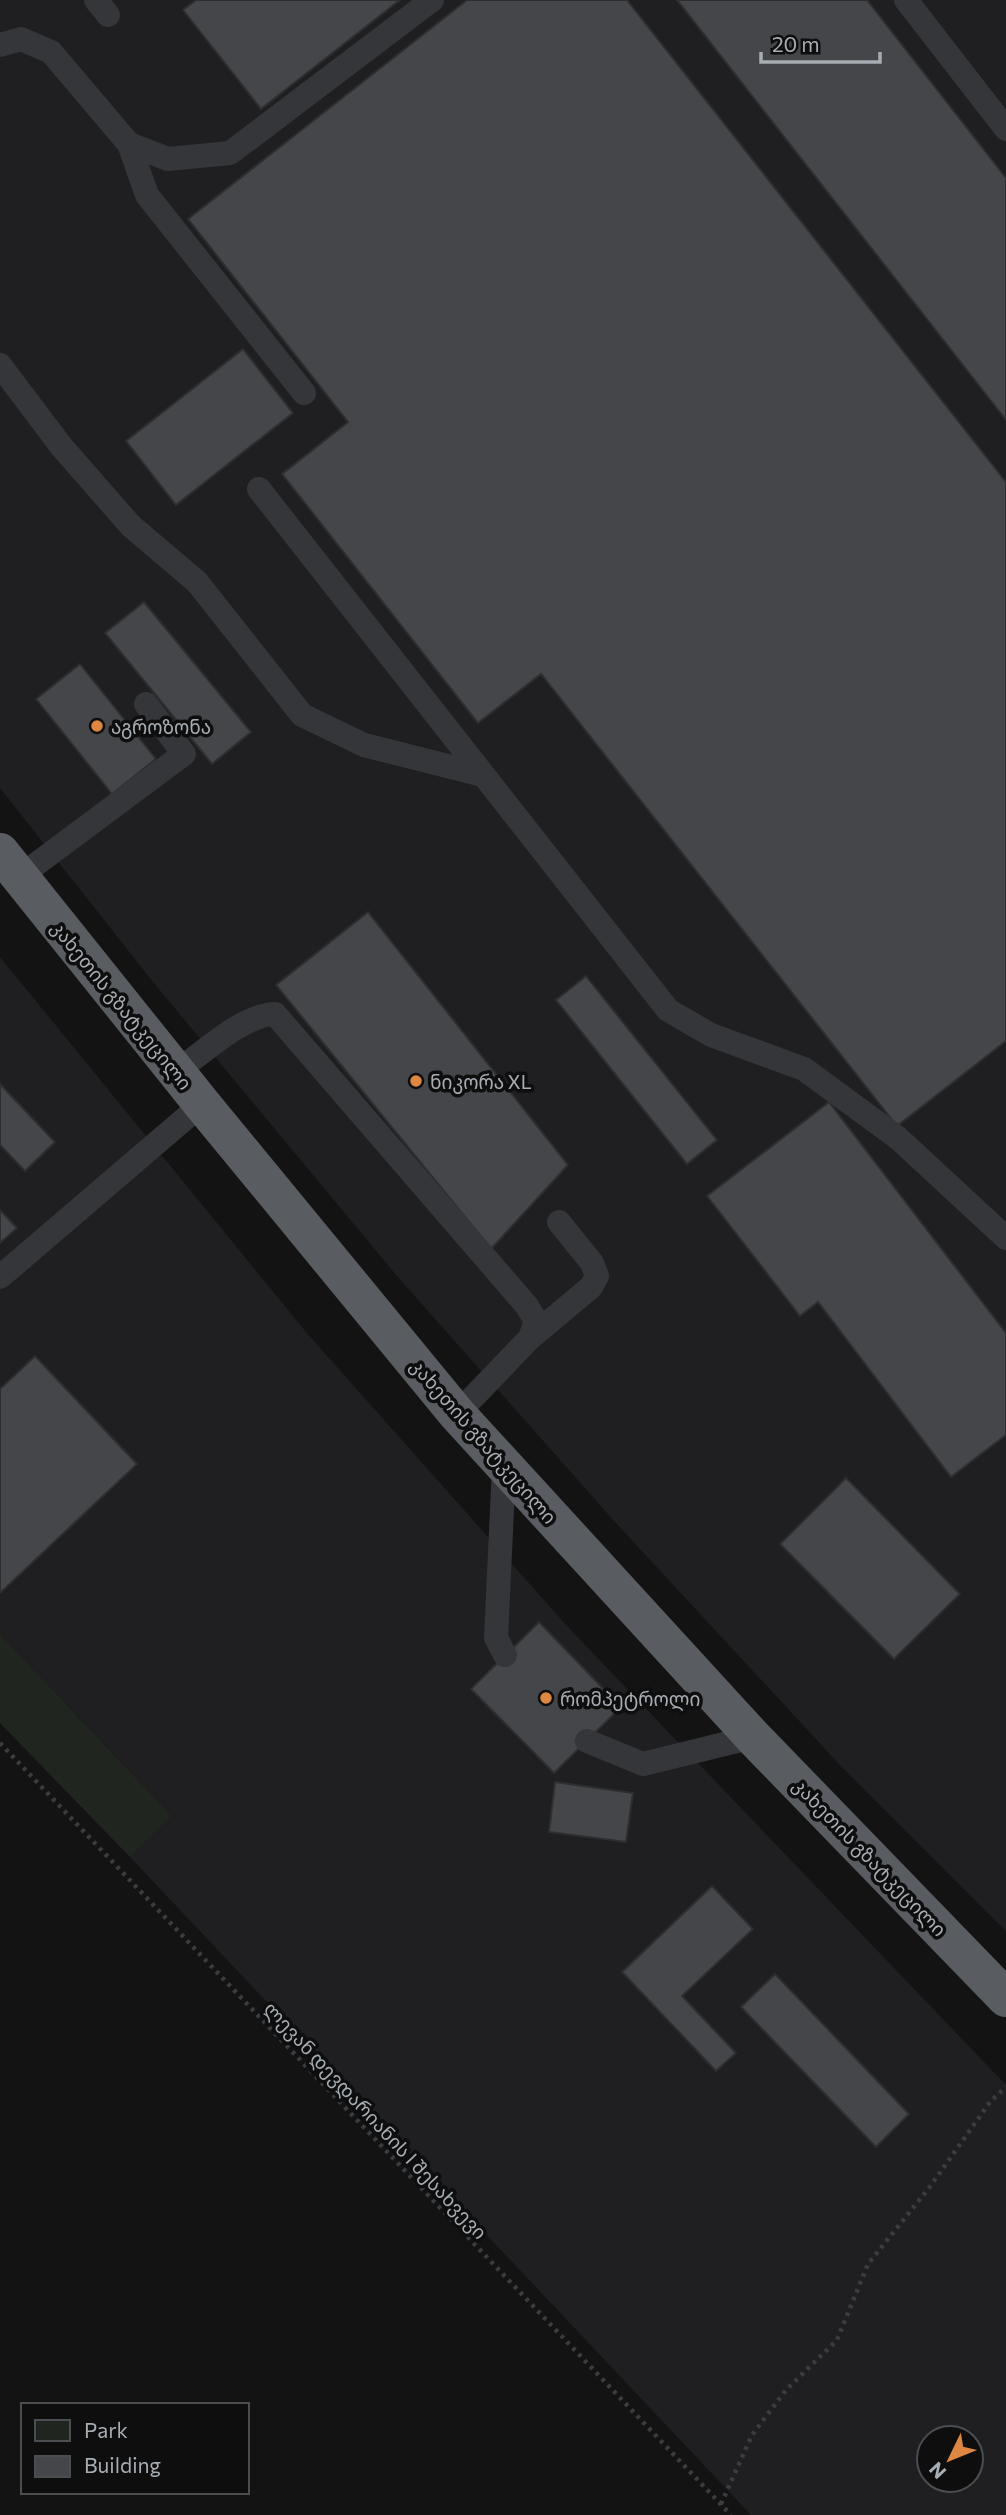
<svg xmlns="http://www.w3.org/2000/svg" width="1006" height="2515" font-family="Commissioner,'Noto Sans Georgian',sans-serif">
  <rect width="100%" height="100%" fill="#131314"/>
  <!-- built -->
  <path fill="#1f1f21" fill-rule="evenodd" d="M0,0H1006V1931L838,1763L615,1522L396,1275L153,982L0,788Z
    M0,957L306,1332L567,1626L1006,2085V2515H751L130,1857L172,1816L0,1634ZM929,2438H971V2480H929Z"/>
  <!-- green -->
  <path fill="#20261f" d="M0,1634L172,1816L130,1857L0,1723Z"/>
  <!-- building -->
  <path fill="#454649" stroke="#2d2e30" stroke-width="2" d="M196,0H400L261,109L183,10Z
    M467,0H627L1006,482V1041L897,1126L541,674L478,723L282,474L348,422L188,219Z
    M677,0H867L1006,178V420Z
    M243,349L293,413L176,505L126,441Z
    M144,602L251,732L212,764L105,633Z
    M80,664L156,759L112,794L36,699Z
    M368,912L568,1165L491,1249L276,985Z
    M586,976L717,1140L687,1164L556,1000Z
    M0,1084L55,1142L25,1171L0,1145Z
    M829,1102L1006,1333V1435L951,1477L818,1302L800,1316L707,1196Z
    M0,1210L17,1228L0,1243Z
    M35,1356L137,1464L0,1593V1389Z
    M846,1478L960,1594L894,1659L780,1544Z
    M539,1622L621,1707L554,1773L471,1689Z
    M555,1782L633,1793L626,1842L549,1832Z
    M712,1886L753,1929L682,1996L736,2053L716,2071L622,1972Z
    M775,1974L909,2114L876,2147L741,2007Z"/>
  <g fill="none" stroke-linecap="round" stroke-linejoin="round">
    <!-- path -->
    <path stroke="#3a3d40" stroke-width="4.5" stroke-dasharray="3.5 5" stroke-linecap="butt" d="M0,1743L731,2515
      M721,2504L752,2435L786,2390L837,2340L868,2264L929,2188L990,2102L1006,2087"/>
    <!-- service -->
    <path stroke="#343639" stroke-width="24" d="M96,0L108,15
      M906,0L1006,129
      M0,45L21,39L51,52L129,144L168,159L230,153L432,0
      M129,144L147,195L304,393
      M0,365L61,446L131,526L197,582L302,715L364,745L483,775
      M259,489L668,1010L711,1035L804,1069L898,1138L1006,1238
      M19,877L184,754L146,704
      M176,1072C203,1053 242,1015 275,1014L527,1306L536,1321L530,1338L457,1414
      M0,1277L202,1104
      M530,1338L591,1287L597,1276L592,1263L559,1222
      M504,1467L496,1638L505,1655
      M587,1741L643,1764L753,1737"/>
    <!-- trunk -->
    <path stroke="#595c60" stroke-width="38" d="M0,852L202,1104L457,1414L753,1737L1006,1998"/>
  </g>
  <!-- markers -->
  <g fill="#dd8742" stroke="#0e0e0f" stroke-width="2.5">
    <circle cx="97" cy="726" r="7"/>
    <circle cx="416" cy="1081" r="7"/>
    <circle cx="546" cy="1698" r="7"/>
  </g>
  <g text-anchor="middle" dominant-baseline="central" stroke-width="7" stroke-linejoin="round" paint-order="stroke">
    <!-- poi labels -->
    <g font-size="19" fill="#a6adb3" stroke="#0e0e0f" text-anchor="start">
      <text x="111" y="726">აგროზონა</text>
      <text x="430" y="1081">ნიკორა XL</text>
      <text x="560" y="1698">რომპეტროლი</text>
    </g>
    <!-- street labels -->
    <g font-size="19" fill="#a6adb3" stroke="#0e0e0f">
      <text transform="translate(122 1005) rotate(51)">კახეთის გზატკეცილი</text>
      <text transform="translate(484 1441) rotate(49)">კახეთის გზატკეცილი</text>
      <text transform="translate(870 1857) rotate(46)">კახეთის გზატკეცილი</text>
      <text transform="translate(376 2120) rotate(47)">ლევან დევდარიანის I შესახვევი</text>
    </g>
  </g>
  <!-- legend -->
  <rect x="21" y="2403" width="228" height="91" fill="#0e0e0f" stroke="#4b4e51" stroke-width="2"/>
  <rect x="35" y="2420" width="35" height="21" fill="#20261f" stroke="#4b4e51" stroke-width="2"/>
  <text x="84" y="2438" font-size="21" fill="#a6adb3">Park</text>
  <rect x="35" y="2456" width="35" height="21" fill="#454649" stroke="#4b4e51" stroke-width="2"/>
  <text x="84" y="2473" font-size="21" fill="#a6adb3">Building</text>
  <!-- north arrow -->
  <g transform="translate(950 2459) rotate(227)"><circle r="33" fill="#0e0e0f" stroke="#4b4e51" stroke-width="2"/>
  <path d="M0-5L12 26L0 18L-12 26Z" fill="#dd8742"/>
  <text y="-10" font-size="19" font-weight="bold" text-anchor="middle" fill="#a6adb3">N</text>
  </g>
  <!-- scale -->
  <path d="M761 52v10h119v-10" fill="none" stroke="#a6adb3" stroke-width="3.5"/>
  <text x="772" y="52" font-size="21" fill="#a6adb3" stroke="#0e0e0f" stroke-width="5" paint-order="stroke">20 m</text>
</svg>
